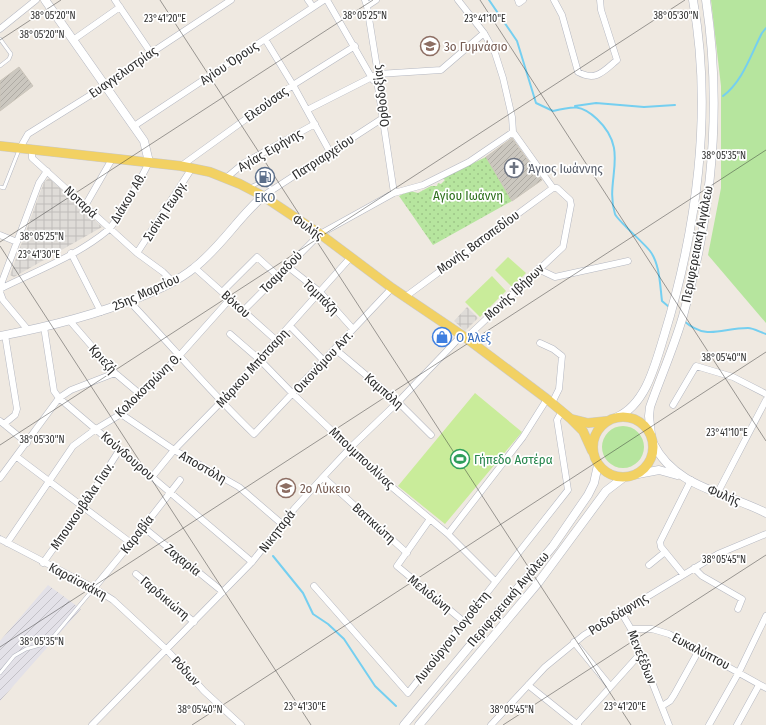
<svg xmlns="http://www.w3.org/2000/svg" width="766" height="725" font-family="'Fira Sans Condensed',sans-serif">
  <defs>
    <pattern id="industrial-furrows" width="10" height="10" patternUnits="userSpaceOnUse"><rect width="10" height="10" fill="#e3e1e8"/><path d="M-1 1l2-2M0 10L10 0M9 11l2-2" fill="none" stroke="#c3c1c7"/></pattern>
    <pattern id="park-dots" width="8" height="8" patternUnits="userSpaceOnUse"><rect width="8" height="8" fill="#b6e59e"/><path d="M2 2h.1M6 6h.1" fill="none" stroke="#9dc588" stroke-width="1.8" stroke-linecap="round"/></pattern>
    <pattern id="plaza-grid" width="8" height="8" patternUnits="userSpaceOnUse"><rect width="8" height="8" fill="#dfdcd8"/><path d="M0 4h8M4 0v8" fill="none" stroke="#c0bdba"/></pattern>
    <pattern id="building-hatch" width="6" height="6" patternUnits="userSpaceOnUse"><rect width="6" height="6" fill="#cbc7bf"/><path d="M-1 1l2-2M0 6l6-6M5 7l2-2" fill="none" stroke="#afaba4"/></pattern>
  </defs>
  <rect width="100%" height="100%" fill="#efe9e1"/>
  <!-- industrial -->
  <path fill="url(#industrial-furrows)" d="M48,585L81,609L0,701V641Z"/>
  <!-- grass -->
  <path fill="#b6e59e" d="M711,0H766V323L708,255L721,188V86Z
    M602 447a21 21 0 1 1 42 0a21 21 0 1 1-42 0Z"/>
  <!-- park -->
  <path fill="url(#park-dots)" d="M486,157L512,201L433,245L399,196L410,191L418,193L431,186H437L438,183L441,184L445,180L442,178Z"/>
  <!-- pitch -->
  <path fill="#c9ec9a" d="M508,257L526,273L512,287L495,270Z
    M492,276L506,291L480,317L465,302Z
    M475,393L522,432L445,524L398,486Z"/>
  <!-- plaza -->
  <path fill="url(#plaza-grid)" d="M49,178L102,227L14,277L10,275L44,182Z
    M467,307L478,318L465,331L454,321Z"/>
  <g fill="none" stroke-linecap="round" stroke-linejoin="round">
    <!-- stream -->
    <path stroke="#75cff0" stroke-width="2" d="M489,0L517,41L536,103L553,111C573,106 581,104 597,119C631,151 604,179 615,214C617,220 644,243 650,251C660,264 660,286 662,301L669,307
      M723,96C743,81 751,54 762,33L766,28
      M575,106L596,103L644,107L675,105
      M684,321C707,341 721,328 748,328C753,328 760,332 766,334
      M273,556L303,593L313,614L328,624L344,639L375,686L396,706"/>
  </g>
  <!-- building -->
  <path fill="url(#building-hatch)" stroke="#cbc5ba" d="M19,67L33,86L0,111V81Z
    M512,138L542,180L512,201L486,157Z"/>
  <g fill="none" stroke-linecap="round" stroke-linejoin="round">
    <defs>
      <path id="lane" d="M0,39L11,54L9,59L0,66
        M0,187L4,188L19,150
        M250,187L261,182L273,189
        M0,673L14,656L26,649L40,645L54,636L94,588"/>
      <path id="street" d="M115,0L151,53
        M308,0L313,7
        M327,0L373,80
        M365,0L367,6L378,74V87L394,193
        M458,0L484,33L495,53L503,78L512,117L513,132L553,188H557L570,200L571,205L563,247L466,338
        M518,0L519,3L523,0
        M554,0L562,15L578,72C596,82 604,71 617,60L601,10L600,0
        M367,6L376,0
        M0,29L36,0
        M265,39L293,85L330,152
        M73,40L120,7
        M307,110L378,74L441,70L484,33
        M134,126L324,0
        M20,148L28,134L105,86L151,53L231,0
        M32,150V158L137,253L163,272L173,282
        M181,166L293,85L355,46
        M226,178L244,163L315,124
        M263,196L383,118
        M85,206L112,159
        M0,235L17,242
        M71,253L101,312
        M137,253L192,168
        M287,266L320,292L353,329
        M195,268L277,341
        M538,269L555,277L628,261
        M0,287L39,183L47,171
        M0,289C36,271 77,256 108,230C117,222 143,175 149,162
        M0,292L3,300L28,330
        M222,292L257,257L278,276
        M405,297L553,188
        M129,301C171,345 210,392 254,434L392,288
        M243,311L320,234L394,193L423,185L469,162L513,132
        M70,321L115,373L140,394
        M290,326L324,361
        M44,327L54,391L59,398L252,562
        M230,334L260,360L293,394L387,483L448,534L495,581
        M540,343L553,349L562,356L559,389L552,403
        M335,349L398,402L431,435
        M673,405L696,366L733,377L766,394
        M121,414L174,450L239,487L282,524
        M0,421L27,443
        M4,424L15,415L17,409L5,335
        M17,457L131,543
        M152,477L174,450L221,402L350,258
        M323,477L407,553
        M0,478L59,398L71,390L115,373
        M717,494L766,400
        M430,519L397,566L463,621
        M143,527L223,592
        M448,534L523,437L547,399
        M0,539L94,588L113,600L167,650L204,691L241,725
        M7,543L73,446L96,429L121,414L180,355L230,299
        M43,563L83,507L120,449
        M649,565L665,552
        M694,568L702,576L742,599L738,609
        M136,574L194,622
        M683,574L661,547L660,542L691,480
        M314,586L408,693L568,490L557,420L562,411
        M94,588L131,543L180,480
        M621,612L631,629L669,725
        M631,629H652L669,634L766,688
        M574,642L610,686
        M528,685L578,725
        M662,706L670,701L674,695L699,650
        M577,724L640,654
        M92,725L252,562L294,509L323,477L351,447L398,402L462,335
        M491,725L545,667L584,635L718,554L766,534
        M709,725L739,672L766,616
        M737,725L759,685"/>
      <path id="secondary" d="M45,0L144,141L149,162
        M0,336C48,327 95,315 140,297C159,289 178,281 194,268C220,248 238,218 263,196
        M617,417C646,404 655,365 664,336C697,229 713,111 693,0
        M651,435L649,416L650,407C661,376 674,347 683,316C712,213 722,105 706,0
        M653,443C675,488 726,492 766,513
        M638,474L659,470L677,475
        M404,725L553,546L588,495L594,483L598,465
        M419,725L538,583L606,491L623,478"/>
      <path id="primary" d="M0,146L181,166L210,172L240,184L263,196L320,234L392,288L466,338L547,399L571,419L583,431L592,451
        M593 447a30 30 0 1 1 60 0a30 30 0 1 1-60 0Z
        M572,419L588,423L607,421"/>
    </defs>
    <!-- lane casing -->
    <use href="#lane" stroke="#b4b7c1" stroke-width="4"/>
    <!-- street casing -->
    <use href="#street" stroke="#b4b7c1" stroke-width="7"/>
    <!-- secondary casing -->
    <use href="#secondary" stroke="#b4b7c1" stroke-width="9"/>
    <!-- primary casing -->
    <use href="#primary" stroke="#c9c9c9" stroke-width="10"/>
    <!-- lane -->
    <use href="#lane" stroke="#fff" stroke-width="3"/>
    <!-- street -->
    <use href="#street" stroke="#fff" stroke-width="6"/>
    <!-- secondary -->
    <use href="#secondary" stroke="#fff" stroke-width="8"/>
    <!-- primary -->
    <use href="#primary" stroke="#f2d163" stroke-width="9"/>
  </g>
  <!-- ticks -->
  <path fill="none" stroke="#2e2e2e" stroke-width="1" stroke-opacity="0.45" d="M160,0L631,725M480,0L766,441M0,40L61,0M0,242L373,0M0,246L311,725M0,445L685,0M0,647L766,150M192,725L766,352M503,725L766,555"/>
  <!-- icons -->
  <defs>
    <symbol id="school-ring" viewBox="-11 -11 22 22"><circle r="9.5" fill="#fff" stroke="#8d6e63" stroke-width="1.5"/><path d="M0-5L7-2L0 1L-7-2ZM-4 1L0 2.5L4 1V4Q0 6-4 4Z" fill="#8d6e63"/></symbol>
    <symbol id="church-ring" viewBox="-11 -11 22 22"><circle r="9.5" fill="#fff" stroke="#6b7280" stroke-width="1.5"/><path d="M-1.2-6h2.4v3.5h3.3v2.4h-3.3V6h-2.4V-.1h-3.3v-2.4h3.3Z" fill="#6b7280"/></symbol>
    <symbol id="fuel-ring" viewBox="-11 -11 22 22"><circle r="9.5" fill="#fff" stroke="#5c6f8a" stroke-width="1.5"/><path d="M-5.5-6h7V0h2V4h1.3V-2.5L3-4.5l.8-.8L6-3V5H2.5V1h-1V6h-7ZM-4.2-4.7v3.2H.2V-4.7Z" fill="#5c6f8a"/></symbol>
    <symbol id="shop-ring" viewBox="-11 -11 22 22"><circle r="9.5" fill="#fff" stroke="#3f7fe0" stroke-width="1.5"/><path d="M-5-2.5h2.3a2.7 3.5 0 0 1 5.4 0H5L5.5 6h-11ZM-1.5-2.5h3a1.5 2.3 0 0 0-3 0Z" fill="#3f7fe0"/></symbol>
    <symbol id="stadium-ring" viewBox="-11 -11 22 22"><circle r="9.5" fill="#fff" stroke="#2e9e5b" stroke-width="1.5"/><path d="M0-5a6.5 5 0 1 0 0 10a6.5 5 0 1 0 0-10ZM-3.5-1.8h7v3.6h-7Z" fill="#2e9e5b"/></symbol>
  </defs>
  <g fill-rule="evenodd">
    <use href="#school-ring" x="419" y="35" width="22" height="22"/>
    <use href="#church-ring" x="503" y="157" width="22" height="22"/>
    <use href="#fuel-ring" x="254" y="166" width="22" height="22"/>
    <use href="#shop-ring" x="431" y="326" width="22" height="22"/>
    <use href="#stadium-ring" x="449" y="448" width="22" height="22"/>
    <use href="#school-ring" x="275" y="477" width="22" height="22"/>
  </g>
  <g text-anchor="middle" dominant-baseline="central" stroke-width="3.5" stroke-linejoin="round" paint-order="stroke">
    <!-- education labels -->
    <g font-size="13" fill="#785e54" stroke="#fff" text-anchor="start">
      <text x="444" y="46">3ο Γυμνάσιο</text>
      <text x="300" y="488">2ο Λύκειο</text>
    </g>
    <!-- street labels -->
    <g font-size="13" fill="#2e2e2e" stroke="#fff">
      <text transform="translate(229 63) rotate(-34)">Αγίου Όρους</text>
      <text transform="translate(123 72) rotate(-35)">Ευαγγελιστρίας</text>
      <text transform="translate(381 96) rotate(-97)">Ορθοδοξίας</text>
      <text transform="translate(266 104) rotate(-36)">Ελεούσας</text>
      <text transform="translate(270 150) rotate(-30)">Αγίας Ειρήνης</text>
      <text transform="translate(323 157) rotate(-33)">Πατριαρχείου</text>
      <text transform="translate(128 198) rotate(-59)">Διάκου Αθ.</text>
      <text transform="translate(81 202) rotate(43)">Νοταρά</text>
      <text transform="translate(165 211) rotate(-57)">Σισίνη Γεωργ.</text>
      <text transform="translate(308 227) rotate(35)">Φυλής</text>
      <text transform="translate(478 242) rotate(-36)">Μονής Βατοπεδίου</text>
      <text transform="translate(697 244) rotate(-79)">Περιφερειακή Αιγάλεω</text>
      <text transform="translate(281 272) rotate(-45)">Τσαμαδού</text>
      <text transform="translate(146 292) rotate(-24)">25ης Μαρτίου</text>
      <text transform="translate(514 292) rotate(-43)">Μονής Ιβήρων</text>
      <text transform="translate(321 297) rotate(44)">Τομπάζη</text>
      <text transform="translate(236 304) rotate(42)">Βόκου</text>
      <text transform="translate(103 359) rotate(48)">Κριεζή</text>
      <text transform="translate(323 362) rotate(-47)">Οικονόμου Αντ.</text>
      <text transform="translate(252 368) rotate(-48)">Μάρκου Μπότσαρη</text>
      <text transform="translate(148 385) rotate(-44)">Κολοκοτρώνη Θ.</text>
      <text transform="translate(384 391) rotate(41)">Καμπόλη</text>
      <text transform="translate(128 456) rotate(41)">Κούνδουρου</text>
      <text transform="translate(362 458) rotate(43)">Μπουμπουλίνας</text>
      <text transform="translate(203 467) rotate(30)">Αποστόλη</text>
      <text transform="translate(724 495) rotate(22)">Φυλής</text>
      <text transform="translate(82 506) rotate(-56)">Μπουκουβάλα Γιαν.</text>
      <text transform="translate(374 523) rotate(42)">Βατικιώτη</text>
      <text transform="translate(277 531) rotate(-52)">Νικηταρά</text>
      <text transform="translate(137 534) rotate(-52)">Καραβία</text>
      <text transform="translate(183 560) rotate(39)">Ζαχαρία</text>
      <text transform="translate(78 581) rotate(28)">Καραϊσκάκη</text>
      <text transform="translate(430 594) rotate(39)">Μελιδώνη</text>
      <text transform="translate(165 598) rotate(40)">Γαρδικιώτη</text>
      <text transform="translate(508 599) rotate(-50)">Περιφερειακή Αιγάλεω</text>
      <text transform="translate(618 614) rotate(-32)">Ροδοδάφνης</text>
      <text transform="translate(452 637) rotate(-52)">Λυκούργου Λογοθέτη</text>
      <text transform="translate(701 651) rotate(28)">Ευκαλύπτου</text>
      <text transform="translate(642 657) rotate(68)">Μενεξέδων</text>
      <text transform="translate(186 671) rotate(47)">Ρόδων</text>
    </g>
    <!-- worship labels -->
    <g font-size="13" fill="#5b616d" stroke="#fff" text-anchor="start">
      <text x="528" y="168">Άγιος Ιωάννης</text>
    </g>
    <!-- park labels -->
    <g font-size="13" fill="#2c6e1b" stroke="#fff">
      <text x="468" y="195">Αγίου Ιωάννη</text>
    </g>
    <!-- service labels -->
    <g font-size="13" fill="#4e5e75" stroke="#fff">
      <text x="265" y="197">EKO</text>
    </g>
    <!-- shop labels -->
    <g font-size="13" fill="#366cbe" stroke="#fff" text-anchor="start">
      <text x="456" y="337">Ο Άλεξ</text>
    </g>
    <!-- leisure labels -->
    <g font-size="13" fill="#27864d" stroke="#fff" text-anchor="start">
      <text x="474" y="459">Γήπεδο Αστέρα</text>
    </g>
  </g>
  <g font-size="10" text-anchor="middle" fill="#2e2e2e" stroke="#fff" stroke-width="3.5" stroke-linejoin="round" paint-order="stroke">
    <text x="365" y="19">38°05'25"N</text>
    <text x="53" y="19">38°05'20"N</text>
    <text x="676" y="19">38°05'30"N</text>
    <text x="165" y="22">23°41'20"E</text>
    <text x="485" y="22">23°41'10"E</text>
    <text x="42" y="38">38°05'20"N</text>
    <text x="724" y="159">38°05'35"N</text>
    <text x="42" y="240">38°05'25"N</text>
    <text x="39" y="258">23°41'30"E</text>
    <text x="724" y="361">38°05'40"N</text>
    <text x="727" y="436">23°41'10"E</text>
    <text x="42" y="443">38°05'30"N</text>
    <text x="724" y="563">38°05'45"N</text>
    <text x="42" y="645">38°05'35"N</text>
    <text x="305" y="710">23°41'30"E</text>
    <text x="625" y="710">23°41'20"E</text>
    <text x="200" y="713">38°05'40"N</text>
    <text x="512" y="713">38°05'45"N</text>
  </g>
</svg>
